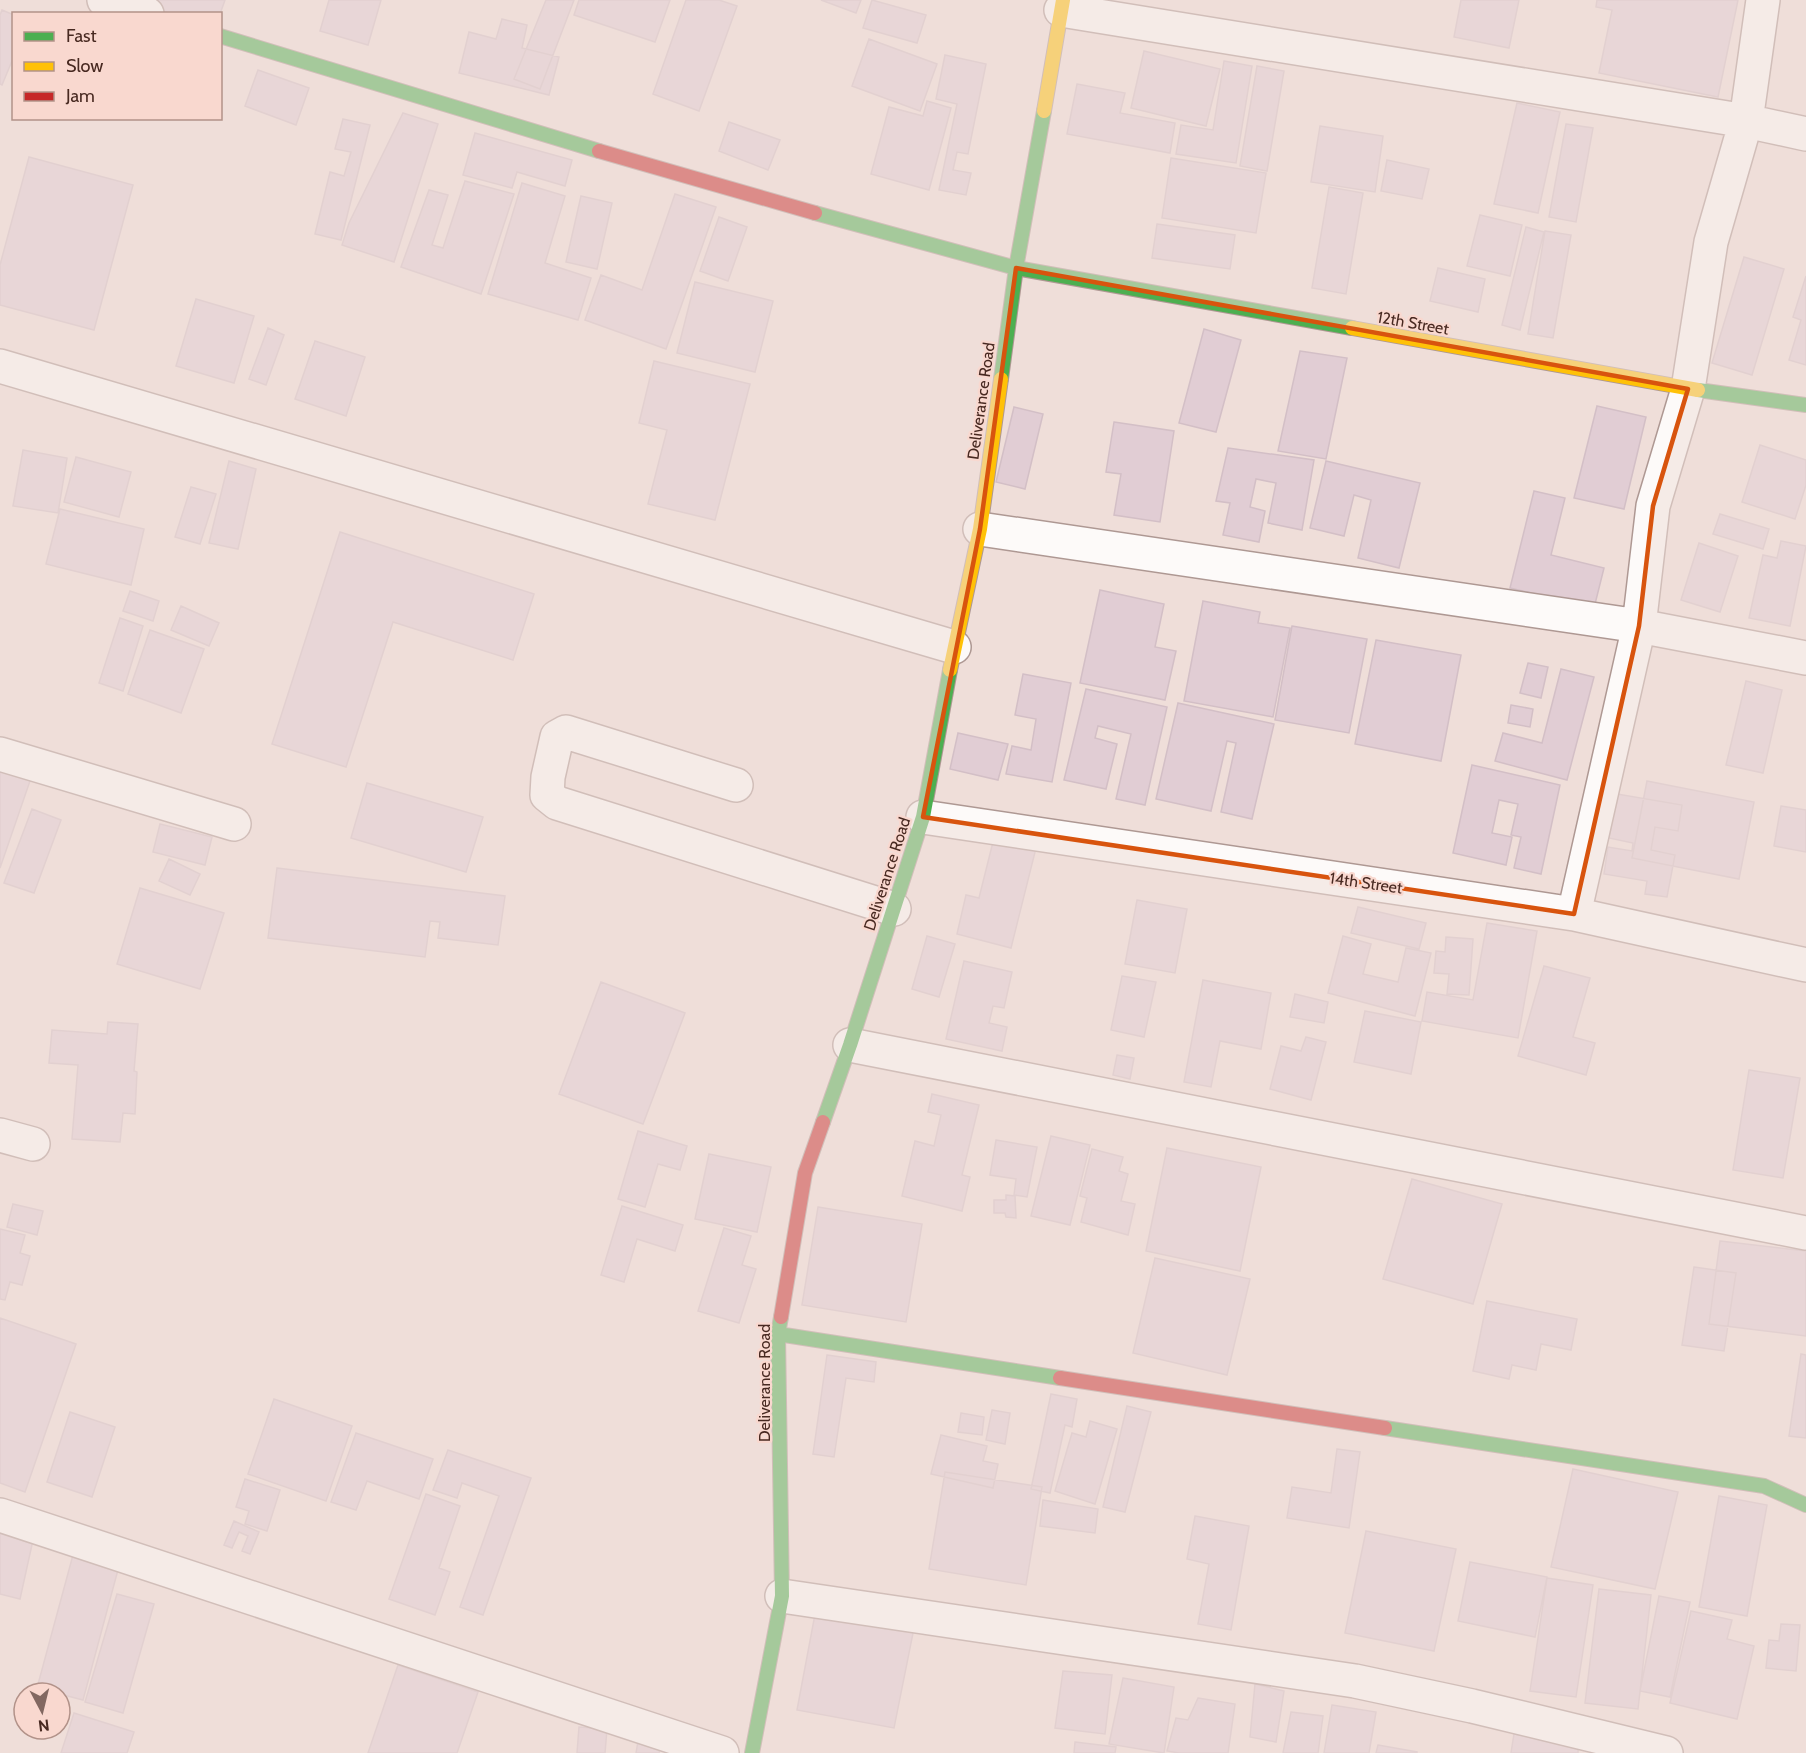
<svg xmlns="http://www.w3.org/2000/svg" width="1806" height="1753" font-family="Cabin,sans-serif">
  <rect width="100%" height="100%" fill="#efded9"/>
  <!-- building -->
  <path fill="#e1cdd4" stroke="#d3bfc6" stroke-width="1.5" d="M127,0H225L220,14H173L127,2Z
    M329,0H381L368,45L320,31Z
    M546,0H574L540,89L514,79Z
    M579,0H670L655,42L574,15Z
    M686,0H719L737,6L699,111L653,94Z
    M821,0H861L856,13Z
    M872,0L926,15L917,43L863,28Z
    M1461,0H1519L1509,48L1454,37Z
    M1597,0H1738L1718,97L1599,73L1612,10L1596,7Z
    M2,10L14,15V56L2,85L0,84V15Z
    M502,19L527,25L522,48L559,57L549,95L459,73L469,32L496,39Z
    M869,39L937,64L920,111L852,86Z
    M1144,51L1220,69L1206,126L1131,108Z
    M945,55L986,64L968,154L957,152L953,170L971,173L966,195L939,190L957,104L936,99Z
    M1224,61L1252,66L1236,163L1176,154L1181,125L1213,130Z
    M1257,66L1284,71L1267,171L1240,166Z
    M258,70L309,88L296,125L245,106Z
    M1077,84L1125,93L1120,113L1175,123L1170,153L1067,134Z
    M927,101L951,108L929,190L871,174L889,107L923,116Z
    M1517,103L1560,112L1538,213L1494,204Z
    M403,113L438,124L394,262L342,245L349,223Z
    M343,119L370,125L341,240L315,234L330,172L344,176L351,152L335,149Z
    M729,122L780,140L768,170L719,151Z
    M1566,124L1593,128L1576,222L1549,217Z
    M1320,126L1383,136L1375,192L1311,182Z
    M475,133L572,160L565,186L517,172L512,188L463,175Z
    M29,157L133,185L94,330L0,305V265Z
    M1171,158L1266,173L1256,233L1162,218Z
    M1387,160L1429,169L1422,199L1381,191Z
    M465,181L514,194L481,294L401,267L429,190L448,195L432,245L443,248Z
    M522,183L565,196L545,263L591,278L578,320L488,294Z
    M1329,187L1363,193L1346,294L1312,288Z
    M675,194L716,207L666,349L585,320L601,275L642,290Z
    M581,196L612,203L597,269L566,262Z
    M1480,215L1522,225L1510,276L1467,266Z
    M719,217L747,227L728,281L700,271Z
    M1157,224L1235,235L1230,269L1152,258Z
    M1526,227L1544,232L1520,330L1502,325Z
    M1545,231L1571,235L1553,338L1528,334Z
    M1744,257L1784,269L1752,375L1712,363Z
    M1438,268L1485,279L1478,312L1430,301Z
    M1806,276V365L1789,360L1801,320L1793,317Z
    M695,282L773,301L755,372L677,353Z
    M196,299L254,316L234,383L176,366Z
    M268,328L284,335L266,385L249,379Z
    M1204,329L1241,340L1216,432L1179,423Z
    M315,341L365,357L346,416L295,399Z
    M1300,351L1347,358L1326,459L1278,451Z
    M654,361L750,384L715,520L648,504L667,430L639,423Z
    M1597,406L1646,417L1624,509L1574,498Z
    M1014,407L1043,414L1025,489L996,482Z
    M1114,422L1174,431L1160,522L1114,515L1121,474L1106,472Z
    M1760,445L1806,460V485L1795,519L1742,502Z
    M1228,448L1314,460L1302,530L1268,523L1276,483L1256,479L1250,507L1265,511L1259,542L1223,535L1230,503L1216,501Z
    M23,450L67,458L58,513L13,506Z
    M76,457L131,472L119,517L64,502Z
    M229,461L256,469L238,549L209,543Z
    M1326,461L1420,483L1399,568L1358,558L1371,500L1354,495L1344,536L1310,528Z
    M191,487L216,494L200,544L175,537Z
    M1534,491L1565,498L1551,555L1604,568L1594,608L1510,588Z
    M60,509L144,529L131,585L46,564Z
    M1720,514L1769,529L1763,549L1713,534Z
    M340,532L534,594L513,660L393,622L346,767L272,744Z
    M1781,541L1806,546L1790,626L1749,618L1763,555L1777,558Z
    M1699,543L1738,556L1720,612L1681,600Z
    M1100,590L1164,604L1155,647L1176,651L1165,700L1080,683Z
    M130,591L159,601L153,621L123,611Z
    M1203,601L1260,612L1258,623L1290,628L1273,717L1184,701Z
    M181,606L219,623L209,646L171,630Z
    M120,618L143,626L123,691L99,683Z
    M1292,626L1367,639L1349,733L1275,720Z
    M150,630L204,649L181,713L128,694Z
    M1376,640L1461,655L1441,761L1355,744Z
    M1528,663L1548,667L1541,698L1520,693Z
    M1561,669L1594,677L1567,780L1495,761L1503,733L1542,743Z
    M1023,674L1071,683L1052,782L1006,774L1012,746L1031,750L1036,719L1015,715Z
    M1746,681L1782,690L1763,773L1726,765Z
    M1086,689L1167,707L1145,805L1116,799L1131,734L1098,726L1095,738L1117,744L1106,789L1064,780Z
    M1178,703L1274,724L1252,819L1221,812L1236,743L1227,741L1211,811L1156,799Z
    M1511,705L1533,709L1530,727L1508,723Z
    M958,733L1008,744L998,780L950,769Z
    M1472,765L1560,785L1541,874L1514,868L1521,837L1511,835L1518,804L1499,800L1492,833L1512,837L1506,865L1453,853Z
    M0,768L31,778L0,868Z
    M1647,781L1754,802L1739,879L1632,858Z
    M367,783L483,817L466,872L351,838Z
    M1617,794L1682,805L1678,831L1655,827L1651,850L1675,855L1667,897L1645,894L1647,881L1604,874L1608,847L1632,851L1633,843L1609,838Z
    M1781,806L1806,810V852L1774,846Z
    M32,809L61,820L34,893L4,883Z
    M160,824L212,837L205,865L153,852Z
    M995,834L1037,844L1011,948L957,934L966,895L979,898Z
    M169,859L200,874L190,895L159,881Z
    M277,868L505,896L498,945L438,938L440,922L430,921L425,957L268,938Z
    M140,888L224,913L200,989L117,964Z
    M1137,900L1187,909L1175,973L1125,964Z
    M1358,907L1426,923L1419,949L1351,933Z
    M1487,923L1537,931L1518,1038L1422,1021L1427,992L1473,1000Z
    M927,936L955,944L939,997L912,989Z
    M1343,936L1371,944L1363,974L1398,982L1406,948L1431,953L1415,1016L1328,993Z
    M1446,937L1473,939L1469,995L1447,994L1449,974L1434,973L1436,951L1445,952Z
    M964,961L1012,972L1004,1008L993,1006L989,1023L1007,1027L1002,1051L946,1039Z
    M1544,966L1590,978L1573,1037L1595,1043L1586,1075L1518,1056Z
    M1122,976L1156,982L1144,1037L1111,1030Z
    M1203,980L1271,993L1261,1049L1220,1041L1211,1087L1184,1082Z
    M601,982L685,1013L643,1124L559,1094Z
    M1295,994L1328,1002L1324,1023L1290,1017Z
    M1365,1011L1421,1022L1411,1074L1354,1062Z
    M108,1022L138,1024L134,1071L137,1072L135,1114L123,1113L120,1142L72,1139L78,1065L49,1063L52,1030L107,1034Z
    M1306,1037L1326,1042L1311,1100L1270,1089L1281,1046L1301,1051Z
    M1117,1055L1134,1058L1130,1079L1113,1075Z
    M1749,1070L1800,1078L1783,1178L1733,1170Z
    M932,1094L979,1105L962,1175L970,1177L962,1211L902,1196L915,1141L934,1146L941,1115L928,1112Z
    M638,1131L687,1146L680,1170L658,1164L645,1207L618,1199Z
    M1051,1136L1090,1145L1070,1225L1031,1216Z
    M996,1140L1037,1147L1027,1197L1014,1195L1016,1179L990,1175Z
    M1167,1148L1261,1167L1240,1271L1146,1251Z
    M1092,1149L1123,1157L1119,1171L1128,1174L1121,1201L1135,1204L1128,1235L1081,1222L1087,1198L1080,1196Z
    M709,1154L771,1167L757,1232L695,1219Z
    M1412,1179L1502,1204L1473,1304L1383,1279Z
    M1006,1195L1015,1196L1016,1218L1006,1217L1005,1213H994V1200H1006Z
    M13,1204L43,1211L37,1235L7,1227Z
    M622,1206L683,1225L675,1251L637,1239L624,1282L601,1275Z
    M818,1207L922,1224L906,1322L802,1305Z
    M724,1228L751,1236L742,1265L756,1269L739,1323L698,1311Z
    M0,1229L25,1235L20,1253L30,1256L22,1285L10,1282L5,1300L0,1299Z
    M1720,1241L1806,1251V1336L1709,1324Z
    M1155,1258L1250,1279L1227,1375L1133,1353Z
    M1694,1267L1736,1273L1724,1351L1682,1345Z
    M1487,1301L1577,1319L1571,1350L1541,1344L1536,1370L1512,1365L1509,1379L1473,1371Z
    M0,1318L76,1344L25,1492L0,1483Z
    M1801,1354L1806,1355V1438L1789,1436Z
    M827,1355L876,1362L874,1382L846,1378L834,1457L813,1454Z
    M1051,1394L1077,1399L1072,1427L1065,1425L1050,1493L1031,1489Z
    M274,1399L352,1426L326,1501L248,1474Z
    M1127,1406L1151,1412L1125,1512L1103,1507Z
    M992,1410L1010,1413L1005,1444L986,1440Z
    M70,1412L115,1427L92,1497L47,1482Z
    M961,1413L984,1417L982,1435L958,1432Z
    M1090,1421L1117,1429L1095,1504L1055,1491L1072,1433L1086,1437Z
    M356,1433L433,1459L419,1499L367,1481L356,1510L331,1502Z
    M941,1435L987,1446L983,1461L998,1464L993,1488L931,1474Z
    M1337,1449L1360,1452L1349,1528L1287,1518L1292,1487L1331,1493Z
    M448,1450L531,1478L483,1615L460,1607L499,1496L462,1483L457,1498L433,1490Z
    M1573,1469L1678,1492L1655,1589L1551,1567Z
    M945,1472L1042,1487L1026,1585L929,1569Z
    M245,1479L280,1490L267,1531L245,1524L249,1511L236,1507Z
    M426,1494L460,1506L439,1568L450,1572L435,1615L389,1599Z
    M1719,1496L1767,1505L1747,1616L1699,1607Z
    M1043,1500L1098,1509L1095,1533L1040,1526Z
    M1195,1516L1249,1526L1231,1630L1198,1624L1209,1564L1187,1559Z
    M234,1521L259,1532L250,1554L242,1551L248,1536L239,1532L232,1548L224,1545Z
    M1366,1531L1456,1549L1434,1651L1345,1633Z
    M0,1533L33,1540L20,1599L0,1594Z
    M73,1555L119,1566L83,1700L37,1688Z
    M1470,1562L1547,1577L1535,1637L1458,1621Z
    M1547,1578L1593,1585L1576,1697L1530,1691Z
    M1599,1589L1651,1595L1638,1709L1585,1703Z
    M117,1594L154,1604L123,1713L85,1702Z
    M1659,1596L1690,1602L1670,1697L1640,1691Z
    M816,1609L914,1628L894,1728L797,1710Z
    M1691,1611L1732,1620L1727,1639L1754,1646L1737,1719L1670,1703Z
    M1781,1624L1800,1625L1796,1671L1766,1668L1769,1640L1779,1641Z
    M398,1665L478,1692L457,1753H368Z
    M1063,1671L1112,1675L1105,1734L1055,1728Z
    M1123,1678L1174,1687L1164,1753L1109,1744Z
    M1255,1684L1284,1691L1276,1742L1250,1737Z
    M1198,1698L1235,1704L1228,1753H1179L1167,1751L1176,1718L1188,1720Z
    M1332,1705L1376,1712L1369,1753H1324Z
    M1291,1712L1323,1716L1318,1753H1283Z
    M74,1713L134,1732L127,1753H61Z
    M579,1727L607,1729L605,1753H577Z
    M640,1730L663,1735L659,1753H636Z
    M1514,1734L1578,1746V1753H1511Z
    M1075,1742L1116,1747L1115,1753H1074Z
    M1378,1745L1417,1752V1753H1376Z"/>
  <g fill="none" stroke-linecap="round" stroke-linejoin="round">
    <defs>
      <path id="street" d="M104,0L147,14
        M1061,10L1746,121L1806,134
        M0,366L954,647
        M980,529L1639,626L1806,658
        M0,754L234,824
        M736,785L566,732L557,737L548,777L547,795L557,803L894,909
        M923,817L1574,914L1806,965
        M1574,914L1639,626L1653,506L1688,389L1711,242L1746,121L1763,0
        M850,1045L1806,1233
        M0,1135L33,1144
        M0,1515L722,1753
        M782,1596L1355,1681L1472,1706L1666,1753"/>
      <path id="fast" d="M220,36L599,151
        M815,213L1016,268L1352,328
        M1001,379L1016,268L1044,111
        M1698,390L1806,405
        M823,1122L850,1045L923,817L950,670
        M778,1334L1060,1378
        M1385,1428L1764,1486L1806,1505
        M752,1753L782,1596L778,1334L781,1317"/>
      <path id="slow" d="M1044,111L1063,0
        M1352,328L1698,390
        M950,670L980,529L1001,379"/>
      <path id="jam" d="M599,151L815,213
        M781,1317L805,1173L823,1122
        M1060,1378L1385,1428"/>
    </defs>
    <!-- street casing -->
    <use href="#street" stroke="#ae9893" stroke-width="36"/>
    <!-- fast casing -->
    <use href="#fast" stroke="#ae9893" stroke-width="16"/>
    <!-- slow casing -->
    <use href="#slow" stroke="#ae9893" stroke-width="16"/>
    <!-- jam casing -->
    <use href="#jam" stroke="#ae9893" stroke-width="16"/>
    <!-- street -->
    <use href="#street" stroke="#fdfaf9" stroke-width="33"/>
    <!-- fast -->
    <use href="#fast" stroke="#4caf50" stroke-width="14"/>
    <!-- slow -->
    <use href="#slow" stroke="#ffc107" stroke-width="14"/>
    <!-- jam -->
    <use href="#jam" stroke="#c62828" stroke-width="14"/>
  </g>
  <!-- marked area -->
  <path d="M0 0H1806V1753H0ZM1016,268L1688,389L1653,506L1639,626L1574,914L923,817L980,529Z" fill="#efded9" fill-opacity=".55" fill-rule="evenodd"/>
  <path fill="none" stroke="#d8540e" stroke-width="4.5" stroke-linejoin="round" d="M1016,268L1688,389L1653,506L1639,626L1574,914L923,817L980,529Z"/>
  <g text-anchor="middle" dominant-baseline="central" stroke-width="4.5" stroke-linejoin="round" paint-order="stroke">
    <!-- street labels -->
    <g font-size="16" fill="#482921" stroke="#f9d8cf">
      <text transform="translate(1413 323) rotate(10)">12th Street</text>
      <text transform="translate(981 401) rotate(-82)">Deliverance Road</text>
      <text transform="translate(887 874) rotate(-72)">Deliverance Road</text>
      <text transform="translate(1366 883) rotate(8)">14th Street</text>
      <text transform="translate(764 1383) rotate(-90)">Deliverance Road</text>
    </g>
  </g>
  <!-- legend -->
  <rect x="12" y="12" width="210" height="108" fill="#f9d8cf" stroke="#b29289" stroke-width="1.5"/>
  <rect x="24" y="32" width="30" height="9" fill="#4caf50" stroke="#b29289" stroke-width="1.5"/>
  <text x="66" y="42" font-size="18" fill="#482921">Fast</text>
  <rect x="24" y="62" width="30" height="9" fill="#ffc107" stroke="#b29289" stroke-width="1.5"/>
  <text x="66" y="72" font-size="18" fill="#482921">Slow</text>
  <rect x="24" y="92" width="30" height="9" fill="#c62828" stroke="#b29289" stroke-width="1.5"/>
  <text x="66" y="102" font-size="18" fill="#482921">Jam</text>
  <!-- north arrow -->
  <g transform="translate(42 1711) rotate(173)"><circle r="28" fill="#f9d8cf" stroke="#b29289" stroke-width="1.5"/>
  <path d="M0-4.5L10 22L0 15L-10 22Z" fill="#826861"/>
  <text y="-9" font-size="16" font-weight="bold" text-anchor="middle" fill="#482921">N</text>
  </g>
</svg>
